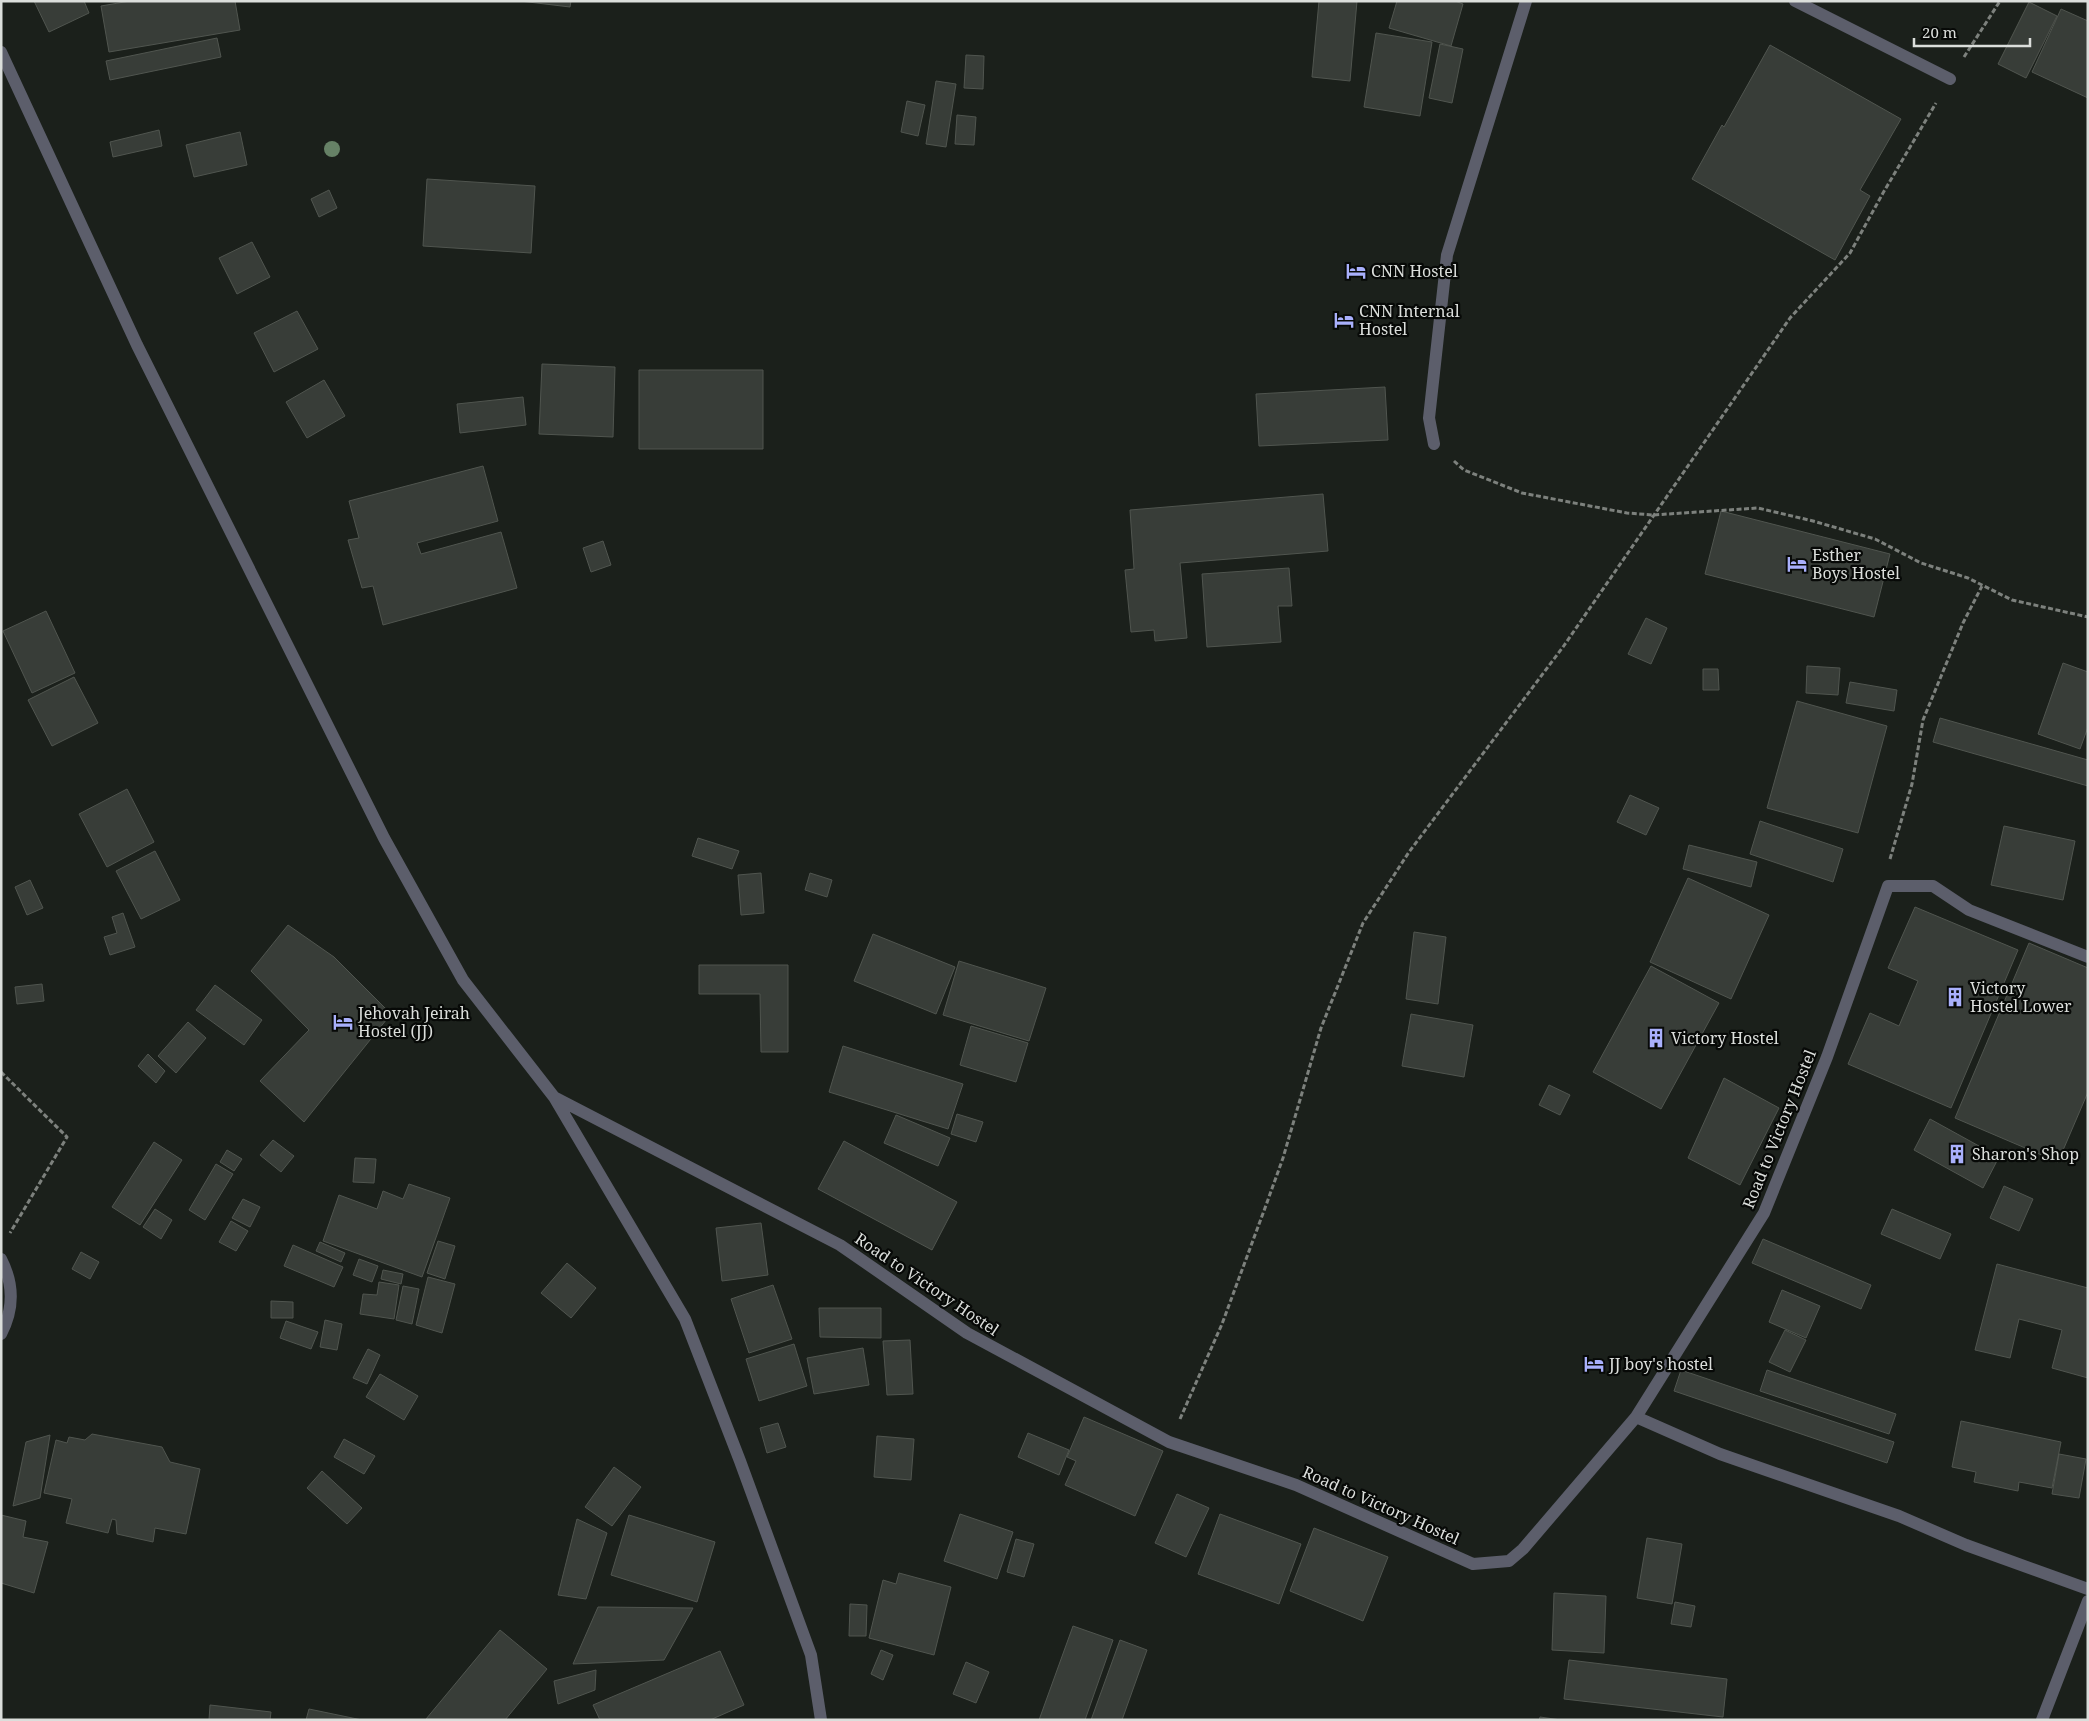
<svg xmlns="http://www.w3.org/2000/svg" width="2089" height="1721" font-family="'Noto Serif',serif">
  <rect width="100%" height="100%" fill="#1b201b"/>
  <!-- building -->
  <path fill="#383d38" stroke="#50554f" d="M34,1H84L89,13L49,32Z
    M130,1H235L240,30L109,52L101,6Z
    M520,1H571L570,7Z
    M1319,1H1357L1350,81L1312,77Z
    M1397,1H1455L1463,4L1451,46L1389,28Z
    M2029,2L2057,16L2026,78L1998,64Z
    M2061,9L2088,21V98L2032,72Z
    M1376,33L1432,42L1420,116L1364,107Z
    M217,38L221,57L110,80L106,61Z
    M1440,44L1463,49L1452,103L1429,98Z
    M1770,45L1901,119L1860,190L1870,196L1835,260L1692,179L1722,125L1724,127Z
    M966,55L984,56L983,89L964,88Z
    M936,81L956,84L946,147L926,144Z
    M907,101L925,105L918,136L901,132Z
    M957,115L976,117L974,145L955,144Z
    M159,130L162,146L113,157L110,142Z
    M240,132L247,165L194,177L186,145Z
    M427,179L535,186L531,253L423,246Z
    M329,190L337,208L319,217L311,199Z
    M252,242L270,277L237,294L219,258Z
    M297,311L318,349L274,372L254,333Z
    M542,364L615,367L613,437L539,434Z
    M639,370H763V449H639Z
    M324,380L345,416L307,438L286,402Z
    M1385,387L1388,440L1259,446L1256,394Z
    M523,397L526,425L460,433L457,404Z
    M483,466L498,521L417,543L421,554L501,532L517,588L383,625L373,586L362,588L348,540L359,538L349,501Z
    M1323,494L1328,551L1180,563L1187,638L1155,641L1154,630L1131,632L1125,570L1134,569L1130,510Z
    M1721,511L1890,554L1874,617L1705,574Z
    M603,541L611,565L591,572L583,548Z
    M1289,568L1292,606H1278L1281,642L1207,647L1202,574Z
    M46,611L75,673L32,693L3,631Z
    M1646,618L1667,628L1651,664L1628,654Z
    M2063,663L2088,672V727L2080,749L2038,734Z
    M1807,666L1840,668L1838,695L1806,693Z
    M1703,669H1718L1719,690H1703Z
    M74,677L98,723L52,746L28,700Z
    M1850,682L1897,690L1894,711L1846,703Z
    M1797,701L1887,726L1858,833L1767,808Z
    M1940,718L2088,760V786L1933,742Z
    M127,789L154,842L107,867L79,814Z
    M1630,795L1659,808L1646,835L1617,822Z
    M1760,821L1843,849L1833,882L1750,854Z
    M2004,826L2075,841L2063,900L1991,885Z
    M698,838L739,851L732,869L692,856Z
    M1689,845L1757,862L1751,887L1683,869Z
    M155,851L180,900L141,919L116,871Z
    M761,873L764,913L741,915L738,875Z
    M810,873L832,880L827,897L805,890Z
    M1688,878L1769,915L1731,999L1650,962Z
    M30,880L43,908L27,915L15,887Z
    M1915,907L2018,950L1951,1108L1848,1064L1870,1013L1899,1026L1918,981L1888,968Z
    M123,913L135,947L110,955L104,937L117,933L112,917Z
    M288,925L334,957L391,1014L304,1122L260,1081L309,1030L251,971Z
    M1414,932L1446,937L1438,1004L1406,999Z
    M873,934L955,967L936,1014L854,981Z
    M2029,943L2088,968V1092L2058,1162L1955,1118Z
    M959,961L1046,988L1029,1041L943,1015Z
    M699,965H788V1052H761L760,994H699Z
    M1651,966L1719,1003L1661,1109L1593,1072Z
    M42,984L44,1001L17,1004L15,987Z
    M215,985L262,1020L244,1045L196,1010Z
    M1411,1014L1473,1025L1464,1077L1402,1066Z
    M188,1022L206,1038L176,1073L158,1056Z
    M971,1026L1028,1043L1016,1082L960,1065Z
    M843,1046L963,1084L948,1129L829,1092Z
    M148,1054L165,1071L156,1083L138,1066Z
    M1724,1078L1779,1108L1740,1185L1688,1158Z
    M1549,1085L1570,1095L1560,1115L1539,1105Z
    M957,1114L983,1122L976,1142L951,1134Z
    M896,1115L950,1138L938,1166L884,1143Z
    M1930,1119L1999,1157L1983,1188L1914,1150Z
    M273,1140L294,1156L281,1172L260,1155Z
    M844,1141L957,1202L932,1250L818,1189Z
    M154,1142L182,1160L140,1225L112,1207Z
    M227,1150L242,1159L234,1171L220,1162Z
    M355,1158L376,1159L374,1183L353,1182Z
    M216,1164L233,1174L205,1220L189,1210Z
    M409,1184L450,1198L422,1277L323,1241L339,1195L377,1209L383,1191L403,1199Z
    M2004,1186L2033,1199L2019,1231L1990,1218Z
    M243,1199L260,1207L250,1227L232,1218Z
    M155,1209L172,1220L161,1239L143,1227Z
    M1892,1209L1951,1234L1940,1259L1881,1234Z
    M231,1221L248,1231L236,1251L219,1242Z
    M761,1223L768,1275L722,1281L716,1228Z
    M1763,1239L1871,1285L1861,1309L1752,1263Z
    M438,1241L455,1246L445,1279L427,1273Z
    M320,1242L345,1253L341,1262L316,1251Z
    M293,1245L343,1267L334,1287L284,1266Z
    M81,1252L99,1262L90,1279L72,1269Z
    M359,1259L378,1266L372,1282L353,1275Z
    M567,1263L596,1288L571,1318L541,1293Z
    M1997,1264L2088,1288V1378L2052,1368L2062,1330L2019,1319L2010,1358L1975,1350Z
    M383,1270L403,1274L401,1284L381,1279Z
    M428,1277L455,1284L442,1333L416,1325Z
    M379,1282L399,1285L394,1319L360,1314L363,1294L377,1295Z
    M773,1285L792,1339L749,1353L731,1299Z
    M403,1286L419,1289L412,1324L396,1320Z
    M1782,1290L1820,1306L1806,1338L1769,1322Z
    M271,1301L293,1302V1318H271Z
    M819,1308H881V1338L820,1337Z
    M325,1320L342,1324L337,1350L320,1347Z
    M286,1321L318,1332L311,1349L280,1338Z
    M1785,1330L1806,1340L1790,1372L1769,1362Z
    M910,1340L913,1394L887,1395L883,1341Z
    M794,1344L807,1386L759,1401L746,1359Z
    M863,1348L869,1385L814,1394L807,1358Z
    M368,1349L380,1355L367,1384L353,1378Z
    M1681,1370L1894,1442L1887,1463L1674,1391Z
    M1767,1370L1896,1414L1889,1434L1760,1391Z
    M380,1374L418,1396L404,1420L366,1397Z
    M1084,1417L1163,1451L1135,1516L1065,1485L1076,1461L1067,1457Z
    M1961,1421L2061,1442L2052,1488L2019,1482L2018,1491L1974,1482L1976,1472L1952,1467Z
    M778,1423L786,1447L767,1453L760,1428Z
    M1028,1433L1069,1450L1059,1475L1018,1457Z
    M92,1434L162,1447L170,1462L200,1469L186,1534L155,1528L153,1542L117,1534L116,1520L112,1519L108,1533L66,1523L72,1499L44,1493L56,1440L67,1443L69,1437L85,1440Z
    M50,1435L40,1498L13,1506L26,1442Z
    M877,1436L914,1439L911,1480L874,1477Z
    M344,1439L375,1456L364,1474L334,1457Z
    M2059,1454L2086,1459L2079,1498L2052,1494Z
    M614,1467L641,1487L612,1526L585,1507Z
    M322,1471L362,1508L347,1524L307,1488Z
    M1177,1494L1209,1508L1186,1557L1155,1543Z
    M960,1514L1013,1532L997,1579L944,1561Z
    M1220,1514L1301,1544L1279,1604L1198,1574Z
    M1,1515L26,1521L23,1537L48,1542L34,1593L1,1583Z
    M629,1515L715,1542L697,1602L611,1575Z
    M577,1519L607,1533L586,1599L558,1595Z
    M1314,1528L1388,1557L1363,1621L1290,1591Z
    M1647,1538L1682,1544L1672,1604L1637,1598Z
    M1016,1539L1034,1544L1024,1577L1007,1572Z
    M899,1573L951,1587L934,1655L869,1638L883,1580L896,1584Z
    M1554,1593L1606,1596L1604,1653L1552,1650Z
    M1675,1602L1695,1606L1691,1627L1671,1624Z
    M850,1604L867,1605L866,1636H849Z
    M598,1607L693,1608L664,1660L573,1664Z
    M1073,1626L1113,1640L1085,1720H1039Z
    M500,1630L547,1669L505,1720L426,1719Z
    M1120,1640L1147,1650L1122,1720H1091Z
    M881,1650L893,1655L883,1680L871,1674Z
    M720,1651L744,1705L710,1720H600L593,1705Z
    M1569,1660L1727,1679L1723,1717L1564,1699Z
    M966,1662L989,1672L976,1703L953,1694Z
    M596,1670L595,1690L558,1704L554,1681Z
    M210,1705L271,1712L270,1720H209Z
    M309,1709L362,1720H306Z
    M1540,1717L1561,1720H1539Z"/>
  <g fill="none" stroke-linecap="round" stroke-linejoin="round">
    <!-- path -->
    <path stroke="#7d817d" stroke-width="3" stroke-dasharray="5 2.5" stroke-linecap="butt" d="M1964,57L2000,1
      M1454,461L1464,470L1522,493L1627,513L1653,515L1758,508L1813,521L1875,539L1921,563L1968,578L2012,600L2088,617
      M1890,859L1912,784L1923,720L1963,623L1982,586
      M1,1072L67,1137L10,1233
      M1180,1419L1222,1324L1265,1208L1283,1158L1321,1028L1363,923L1409,852L1563,647L1790,318L1850,253L1883,193L1936,103"/>
    <!-- minor -->
    <path stroke="#5c5e6b" stroke-width="12" d="M1795,1L1950,79
      M1,52L137,345L384,838L463,980L554,1097L685,1319L740,1461L811,1655L821,1720
      M1434,444L1429,418L1447,255L1526,1
      M554,1097L840,1245L967,1333L1169,1442L1296,1485L1473,1564L1509,1561L1523,1549L1636,1417L1764,1213L1827,1057L1888,886H1933L1969,910L2088,957
      M1,1259C14,1284 14,1309 1,1334
      M1636,1417L1720,1454L1899,1516L1966,1545L2088,1589
      M2042,1720L2088,1601"/>
  </g>
  <!-- trees -->
  <circle fill="#668166" cx="332" cy="149" r="8"/>
  <!-- icons -->
  <defs>
    <symbol id="hotel-bare" viewBox="-9 -9 18 18"><path d="M-6-4.5h1.5V1H6V5H4.5V3h-9V5H-6ZM-4 0a1.8 1.8 0 1 1 3.6 0ZM.5 0V-2.5h3Q6-2.5 6 0Z" fill="#a9b0fc" stroke="#070907" stroke-width="2.5" paint-order="stroke"/></symbol>
    <symbol id="building-bare" viewBox="-9 -9 18 18"><path d="M-4-6H4V6H1V3H-1V6H-4ZM-2.5-4.3h1.7v1.8h-1.7ZM.8-4.3h1.7v1.8H.8ZM-2.5-1h1.7V.8h-1.7ZM.8-1h1.7V.8H.8Z" fill="#a9b0fc" stroke="#070907" stroke-width="2.5" paint-order="stroke"/></symbol>
  </defs>
  <g fill-rule="evenodd">
    <use href="#hotel-bare" x="1342" y="257" width="28" height="28"/>
    <use href="#hotel-bare" x="1330" y="306" width="28" height="28"/>
    <use href="#hotel-bare" x="1783" y="550" width="28" height="28"/>
    <use href="#building-bare" x="1941" y="983" width="28" height="28"/>
    <use href="#hotel-bare" x="329" y="1008" width="28" height="28"/>
    <use href="#building-bare" x="1642" y="1024" width="28" height="28"/>
    <use href="#building-bare" x="1943" y="1140" width="28" height="28"/>
    <use href="#hotel-bare" x="1580" y="1350" width="28" height="28"/>
  </g>
  <g text-anchor="middle" dominant-baseline="central" stroke-width="4.5" stroke-linejoin="round" paint-order="stroke">
    <!-- poi labels -->
    <g font-size="16" fill="#dbdedb" stroke="#070907" text-anchor="start">
      <text x="1371" y="271">CNN Hostel</text>
      <text x="1359" y="311">CNN Internal<tspan x="1359" dy="18">Hostel</tspan></text>
      <text x="1812" y="555">Esther<tspan x="1812" dy="18">Boys Hostel</tspan></text>
      <text x="1970" y="988">Victory<tspan x="1970" dy="18">Hostel Lower</tspan></text>
      <text x="358" y="1013">Jehovah Jeirah<tspan x="358" dy="18">Hostel (JJ)</tspan></text>
      <text x="1671" y="1038">Victory Hostel</text>
      <text x="1972" y="1154">Sharon's Shop</text>
      <text x="1609" y="1364">JJ boy's hostel</text>
    </g>
    <!-- street labels -->
    <g font-size="16" fill="#dbdedb" stroke="#070907">
      <text transform="translate(1779 1129) rotate(-68)">Road to Victory Hostel</text>
      <text transform="translate(927 1284) rotate(34)">Road to Victory Hostel</text>
      <text transform="translate(1381 1505) rotate(24)">Road to Victory Hostel</text>
    </g>
  </g>
  <!-- border -->
  <rect width="2089" height="1721" fill="none" stroke="#dbdedb" stroke-width="5"/>
  <!-- scale -->
  <path d="M1914 38v8h116v-8" fill="none" stroke="#dbdedb" stroke-width="2.5"/>
  <text x="1922" y="38" font-size="15" fill="#dbdedb" stroke="#070907" stroke-width="4" paint-order="stroke">20 m</text>
</svg>
